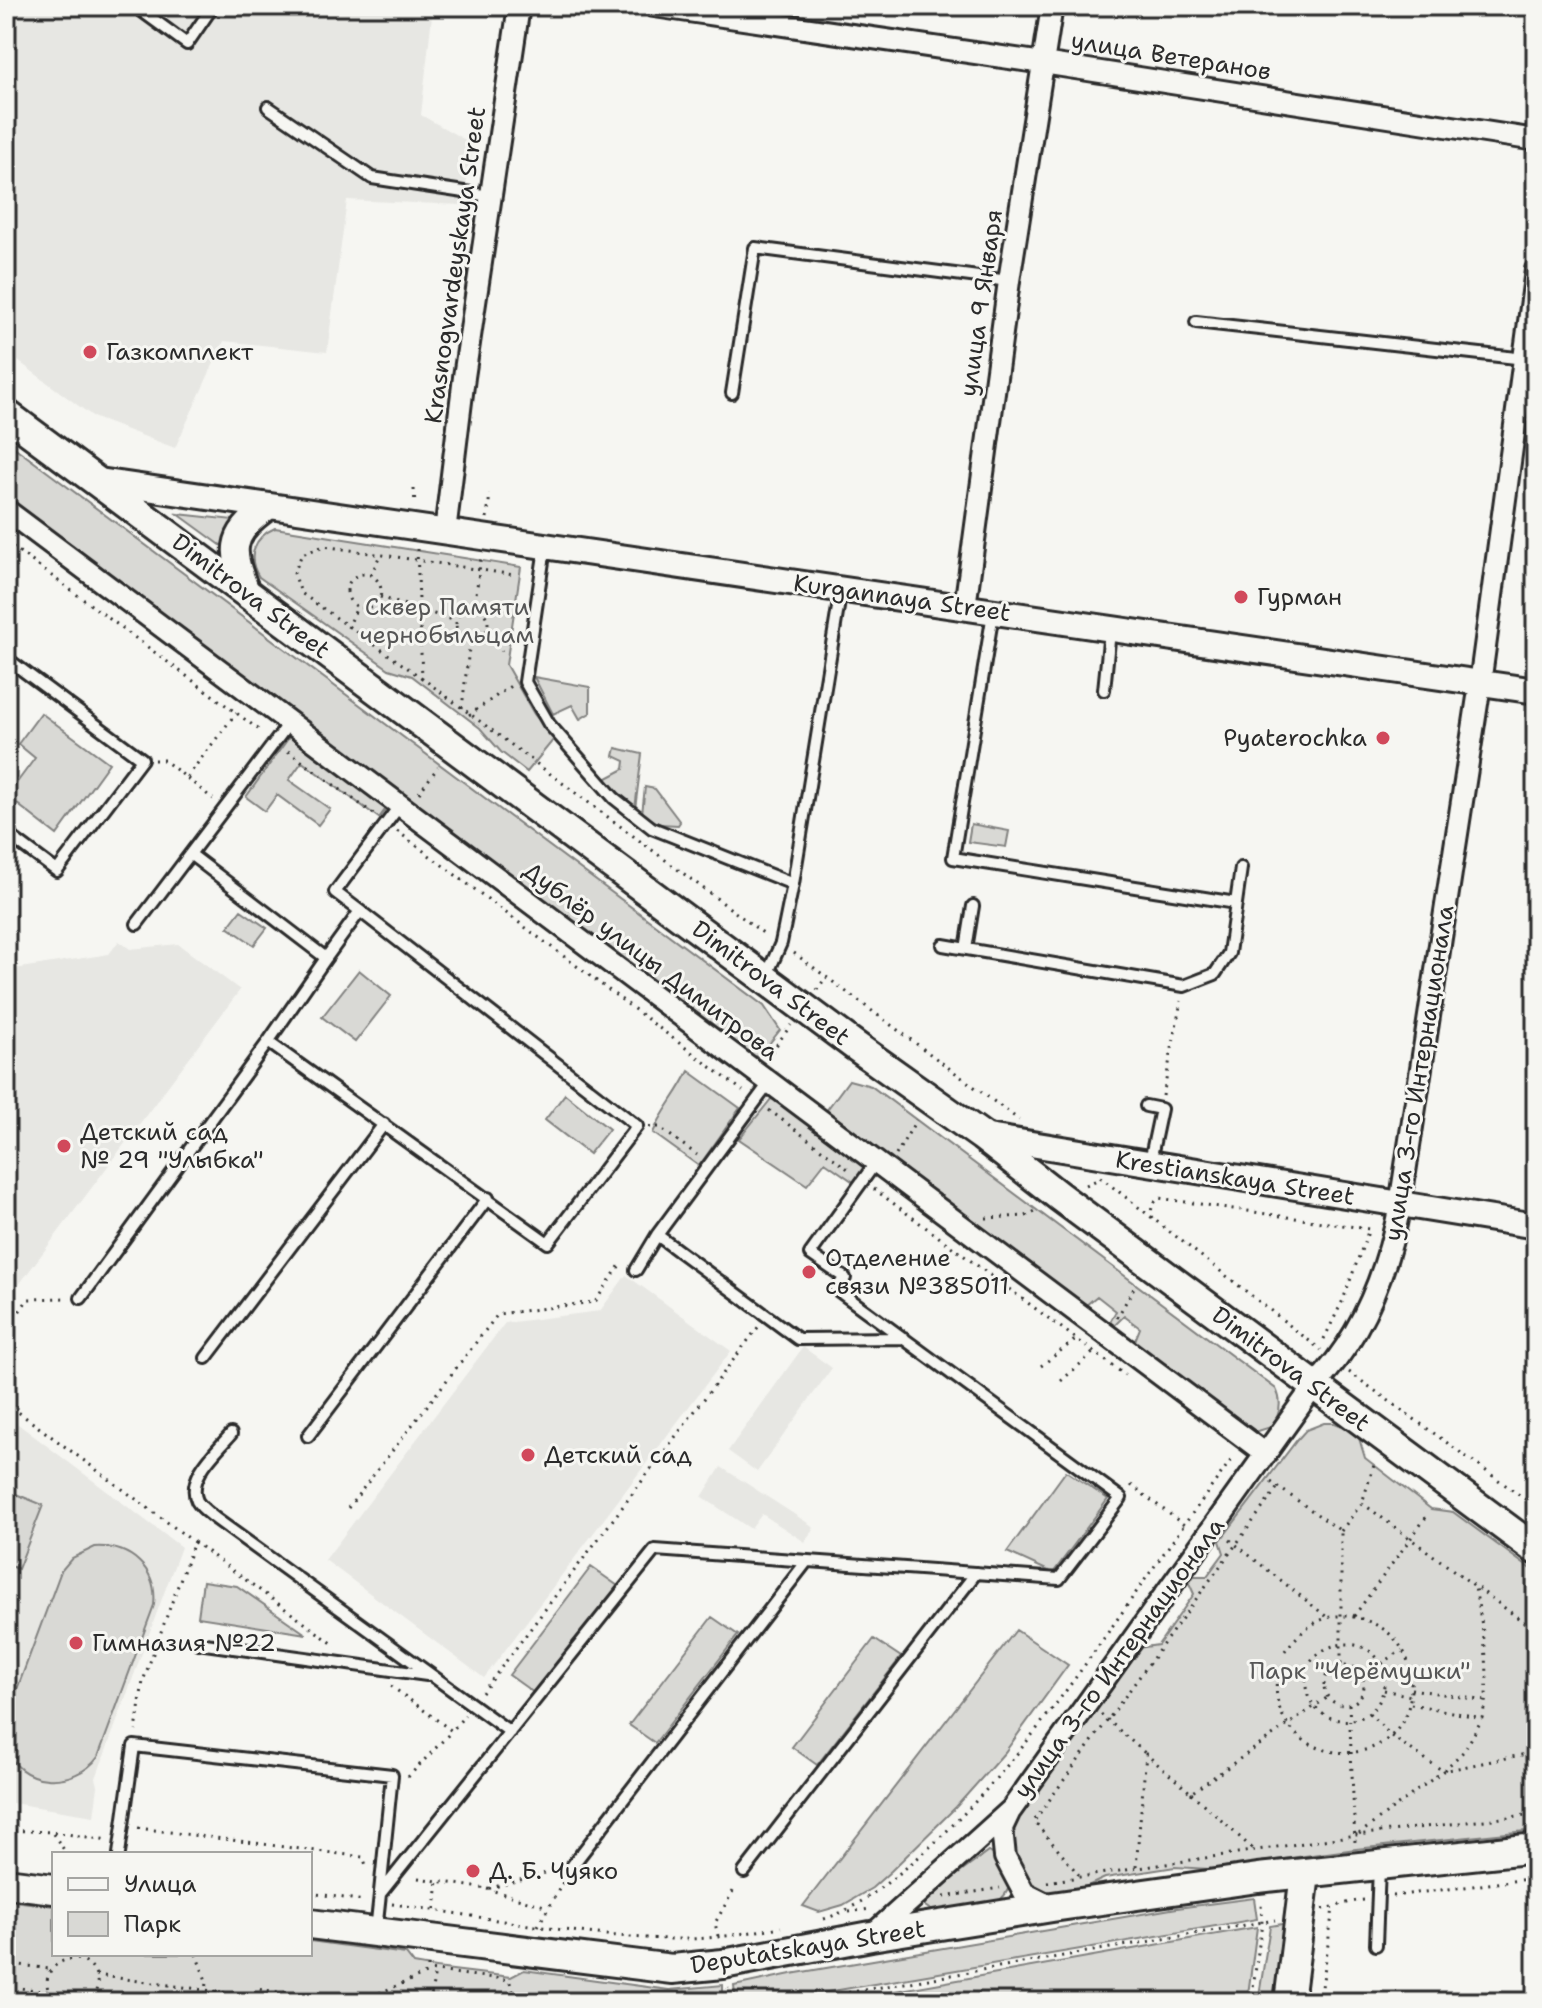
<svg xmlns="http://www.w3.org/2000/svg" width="1542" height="2008" font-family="'Shantell Sans',sans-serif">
  <rect width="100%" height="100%" fill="#f6f6f2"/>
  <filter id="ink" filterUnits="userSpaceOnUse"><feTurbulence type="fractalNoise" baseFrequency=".0125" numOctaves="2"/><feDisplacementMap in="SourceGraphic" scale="16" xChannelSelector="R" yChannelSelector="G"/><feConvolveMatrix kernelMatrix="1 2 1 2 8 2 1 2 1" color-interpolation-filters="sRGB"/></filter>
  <g filter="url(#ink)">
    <!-- built -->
    <path fill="#e7e7e3" d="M6,6H433L421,115L474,145L462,205L347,200L327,352L224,341L175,448L95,418L6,352Z
      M119,941L130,949L178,944L240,990L6,1302V979L14,969L109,954Z
      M626,1275L731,1351L484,1678L325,1560L505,1323L600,1311Z
      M803,1347L832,1368L757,1472L728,1451Z
      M6,1415L181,1547L96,1778L98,1786L94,1816L6,1802Z
      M721,1467L814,1527L805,1542L762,1514L751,1529L702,1497Z"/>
    <!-- green -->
    <path fill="#d9d9d5" stroke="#828280" stroke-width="2" d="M6,441L764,1006L780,1030L761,1054L753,1058L6,501Z
      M178,514L234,520L222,546Z
      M275,528L521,567L506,665L534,714L554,739L527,772L501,752L480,728L412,676L389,669L259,577C246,557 254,537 275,528Z
      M534,677L590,687V713L580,719L572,705L553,714Z
      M41,713L109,763L57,835L7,796L35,758L18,744Z
      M290,736L387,807L379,818L302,762L289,780L330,809L318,825L277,795L265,811L246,797Z
      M616,748L642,754L635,809L605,779L624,769L625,761L614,756Z
      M645,787L655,789L680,822L678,825L660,824L642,814Z
      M971,824L1009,831L1006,847L968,842Z
      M241,910L267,928L254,945L228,927Z
      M359,970L391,996L355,1042L322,1017Z
      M689,1071L740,1108L699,1166L653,1133C662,1111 679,1093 689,1071Z
      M849,1080L871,1086L1276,1389C1283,1403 1280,1415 1271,1427L1255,1432L1247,1428L1134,1343L1140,1328L1124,1316L1113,1327L1109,1324L1116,1311L1097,1296L1085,1306L826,1111Z
      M565,1094L609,1129L589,1154L545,1120Z
      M771,1099L779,1100L867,1165L855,1183L825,1162L807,1185L739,1139Z
      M1324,1423H1334L1346,1428L1359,1438L1365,1458L1431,1509L1453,1512L1536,1573V1830L1356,1849L1209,1869L1175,1867L1105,1878L1079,1890L1046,1894L1029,1884L1014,1861L1012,1831L1015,1820L1138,1648L1158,1645L1194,1594L1189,1583L1194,1576H1207L1224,1553L1220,1541L1297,1440L1306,1430Z
      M1066,1471L1108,1499L1053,1573L1007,1552Z
      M6,1490L43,1505L18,1569L6,1564Z
      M95,1547C130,1545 158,1569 154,1605L98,1757C76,1788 15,1789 6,1744C5,1736 6,1727 6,1719L61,1571L72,1558Z
      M591,1567L618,1586L534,1693L509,1675Z
      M203,1581L237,1586L306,1634L198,1617Z
      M712,1617L738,1635L655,1743L629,1725Z
      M1016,1630L1068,1665L1005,1752L956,1807L891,1871L872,1888L843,1905L819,1912L803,1906Z
      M874,1639L901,1657L817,1765L792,1747Z
      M988,1852L998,1856C1008,1877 1018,1887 995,1904L935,1913L925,1906L926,1898Z
      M1254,1898L1257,1919L768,2002H730L735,1995L734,1986L791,1974L1177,1908Z
      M6,1900L54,1906V1954H310V1941L406,1954L414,1964L436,1968L511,1977L524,1970L669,1990L723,1985V1994L717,2002H6Z
      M1288,1923L1276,2002H1258L1270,1926Z
      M1257,1927L1247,2002H833Z"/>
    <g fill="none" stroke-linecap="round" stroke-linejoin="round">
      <defs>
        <path id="service" d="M135,6L187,44L213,6
          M268,107L372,178L490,196
          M1196,322L1525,359
          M732,393L755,248L1009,281
          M545,548L525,682L549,724L614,798L652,828L793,884
          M993,613L953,858L1236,903
          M6,658L142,759L57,871L6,833
          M1104,690L1110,631
          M360,911L335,892L400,805
          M137,924L290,722
          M943,945L1184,986L1215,974L1229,953L1241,868
          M966,949L973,906
          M766,977L781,943L793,884L841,589
          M268,1042L326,958
          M770,1082L657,1235L798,1339L904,1338
          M1146,1106L1161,1109L1150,1161
          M636,1270L657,1235
          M81,1298L268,1042L548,1243L637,1126L360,911L326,958L190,854
          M206,1358L384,1124
          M231,1434C217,1451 186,1477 197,1501C201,1508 210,1514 216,1519L510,1732
          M308,1436L488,1198
          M198,1643L427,1675
          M119,1854L134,1746L392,1775L380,1892
          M572,1866L807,1561
          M744,1872L976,1573
          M376,1931L380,1894L655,1550L1059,1579L1121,1498L836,1289L845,1278L810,1254L876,1162
          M1376,1945L1379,1867"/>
        <path id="minor" d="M654,6L1043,63L1536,140
          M6,510L1266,1454
          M445,532L464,377L519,6
          M965,607L1009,281L1052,6
          M1010,1811L1002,1828L1005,1857L1024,1893L1052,1907
          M871,1936L1011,1810L1314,1386C1362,1337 1387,1272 1400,1205L1480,684L1536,270"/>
        <path id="tertiary" d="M99,481L1536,691
          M248,594C231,552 227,536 267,508
          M982,1136L1536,1226"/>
        <path id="secondary" d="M6,414L854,1045L982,1136L1060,1197L1536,1550
          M6,1883L54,1889
          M310,1924L672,1969L723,1964L871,1936L1052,1907L1258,1878L1536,1848
          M1289,2002L1305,1874"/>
      </defs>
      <!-- service casing -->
      <use href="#service" stroke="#2b2b2b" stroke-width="16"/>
      <!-- minor casing -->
      <use href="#minor" stroke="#2b2b2b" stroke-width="26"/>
      <!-- tertiary casing -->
      <use href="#tertiary" stroke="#2b2b2b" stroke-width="30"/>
      <!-- secondary casing -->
      <use href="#secondary" stroke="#2b2b2b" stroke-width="34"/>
      <!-- path -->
      <path stroke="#2b2b2b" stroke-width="3" stroke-dasharray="2 6" stroke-linecap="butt" d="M414,489L415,505
        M487,518L490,494
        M6,542L262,732
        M417,549L422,678L767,936
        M347 591a17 17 0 1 1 34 0a17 17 0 1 1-34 0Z
        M371,575L380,555
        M380,597L456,621
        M456 624a16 16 0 1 1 32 0a16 16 0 1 1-32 0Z
        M474,609L481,557
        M348,628L357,607
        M486,632L502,651
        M422,678L301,593L294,573L302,554L324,546L514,575
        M462,708L470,640
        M469,715L512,685
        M288,751L375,815
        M154,760H164L213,799
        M187,777L236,713
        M419,793L438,767
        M397,831L743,1091
        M794,953L1019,1120
        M817,990L826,977
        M767,1058L791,1025
        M1163,1096L1181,1001
        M769,1110L852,1172
        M649,1127H659L697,1155
        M896,1155L916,1120
        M1100,1177L1321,1350
        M1086,1185L1101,1178
        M874,1189L1125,1375
        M986,1218L1026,1216L1037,1210
        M1153,1218C1149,1210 1153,1203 1159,1198L1369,1229L1343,1300L1323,1341
        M1117,1318L1136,1284
        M6,1331L28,1299L66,1298
        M1041,1366L1076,1339
        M1349,1372L1536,1507
        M1061,1381L1095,1351
        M6,1403L194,1542L143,1681L136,1731
        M1271,1482L1341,1531V1665
        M1131,1485L1184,1525L1234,1456
        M1362,1503L1536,1631
        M348,1508L498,1314L595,1302L620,1265
        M1341,1531L1362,1503L1374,1465
        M1230,1540L1327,1617
        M194,1542L336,1646
        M1354,1616L1427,1516
        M1324 1685a20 20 0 1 1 40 0a20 20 0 1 1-40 0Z
        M1277,1676C1265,1769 1408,1782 1411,1689C1412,1669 1408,1654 1394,1638C1379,1622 1349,1611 1327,1618C1309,1623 1295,1638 1284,1652
        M1362,1677L1402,1650
        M1306,1679C1302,1726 1372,1737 1383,1691C1394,1645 1337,1628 1310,1662
        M391,1686L452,1731L465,1715
        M1411,1689L1486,1701
        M1384,1690L1411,1696
        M482,1693L759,1326
        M1349,1704L1355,1842
        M1411,1704L1482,1718C1493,1675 1483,1631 1475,1588
        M1369,1713L1391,1736L1443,1771L1465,1750L1482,1719
        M1101,1714L1146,1754
        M408,1777L452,1731
        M1191,1793L1254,1850
        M138,1828L363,1857L366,1865
        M6,1830L52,1832L108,1840
        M53,1834L67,1854
        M1359,1834L1443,1771L1536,1752
        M1136,1867L1146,1754L1191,1793L1328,1697
        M1079,1875L1034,1821L1278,1487
        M418,1878L487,1889L560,1869
        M1047,1882L1356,1835L1536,1814
        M487,1889L548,1907
        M310,1893L365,1901
        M1393,1896L1536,1878
        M944,1897L1000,1888
        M392,1904C491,1917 590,1940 690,1939C721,1938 751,1932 781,1927
        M435,1909L438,1881
        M1323,1909C1337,1907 1349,1901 1365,1900
        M849,1912L870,1909
        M824,1919C853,1910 877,1891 901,1872C1014,1780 1099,1642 1184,1525
        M538,1926L566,1877
        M718,1936L715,1923L736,1886
        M196,1954L207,1983L204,2002
        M6,1963L50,1969
        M428,1966V1970L509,1980L517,2002
        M96,1975L256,1997
        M6,1986L49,1992
        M94,1998L126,2002
        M38,2002L39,1990
        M55,2002C25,1965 89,1939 97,1979C98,1989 95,1995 89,2002
        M166,2002L169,1985
        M255,2002L257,1989L349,2002
        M357,2002L431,1972
        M430,2002L435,1971
        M722,2002L729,1993L728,1988
        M793,2002L1275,1920
        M1251,2002L1262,1923L1261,1903
        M1320,2002L1333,1908"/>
      <!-- service -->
      <use href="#service" stroke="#f6f6f2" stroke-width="10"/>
      <!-- minor -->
      <use href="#minor" stroke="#f6f6f2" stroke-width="20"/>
      <!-- tertiary -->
      <use href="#tertiary" stroke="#f6f6f2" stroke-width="24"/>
      <!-- secondary -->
      <use href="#secondary" stroke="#f6f6f2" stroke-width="28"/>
    </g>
  </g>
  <!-- markers -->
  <g fill="#d1495b" stroke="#f6f6f2" stroke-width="3">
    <circle cx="90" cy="352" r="8"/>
    <circle cx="1241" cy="597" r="8"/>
    <circle cx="1383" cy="738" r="8"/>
    <circle cx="64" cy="1146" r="8"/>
    <circle cx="809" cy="1272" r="8"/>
    <circle cx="528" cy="1455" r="8"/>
    <circle cx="76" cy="1643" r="8"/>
    <circle cx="473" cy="1871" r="8"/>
  </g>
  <g text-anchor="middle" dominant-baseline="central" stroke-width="6" stroke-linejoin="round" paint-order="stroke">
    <!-- street labels -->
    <g font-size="24" fill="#2b2b2b" stroke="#f6f6f2">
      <text transform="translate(1171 56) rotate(9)">улица Ветеранов</text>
      <text transform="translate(455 265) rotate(-82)">Krasnogvardeyskaya Street</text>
      <text transform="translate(981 303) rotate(-82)">улица 9 Января</text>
      <text transform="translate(251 596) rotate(37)">Dimitrova Street</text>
      <text transform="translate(902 598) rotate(8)">Kurgannaya Street</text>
      <text transform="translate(651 961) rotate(37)">Дублёр улицы Димитрова</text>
      <text transform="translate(771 983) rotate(37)">Dimitrova Street</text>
      <text transform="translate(1419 1073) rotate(-81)">улица 3-го Интернационала</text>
      <text transform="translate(1235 1178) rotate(9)">Krestianskaya Street</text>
      <text transform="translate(1291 1369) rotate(37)">Dimitrova Street</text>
      <text transform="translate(1119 1658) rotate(-54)">улица 3-го Интернационала</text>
      <text transform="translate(808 1947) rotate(-9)">Deputatskaya Street</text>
    </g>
    <!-- poi labels -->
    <g font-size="24" fill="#2b2b2b" stroke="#f6f6f2" text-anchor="start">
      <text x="106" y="352">Газкомплект</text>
      <text x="1257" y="597">Гурман</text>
      <text x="1367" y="738" text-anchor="end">Pyaterochka</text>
      <text x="80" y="1132">Детский сад<tspan x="80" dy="28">№ 29 "Улыбка"</tspan></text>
      <text x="825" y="1258">Отделение<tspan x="825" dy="28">связи №385011</tspan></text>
      <text x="544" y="1455">Детский сад</text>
      <text x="92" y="1643">Гимназия №22</text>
      <text x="489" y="1871">Д. Б. Чуяко</text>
    </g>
    <!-- park labels -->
    <g font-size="24" fill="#565656" stroke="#f6f6f2">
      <text x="447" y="607">Сквер Памяти<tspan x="447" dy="28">чернобыльцам</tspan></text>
      <text x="1360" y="1671">Парк "Черёмушки"</text>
    </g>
  </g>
  <!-- margin -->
  <rect width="1542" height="2008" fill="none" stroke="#f6f6f2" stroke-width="32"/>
  <rect x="16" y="16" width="1510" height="1976" fill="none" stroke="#2b2b2b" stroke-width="3" filter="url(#ink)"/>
  <!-- legend -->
  <rect x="52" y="1852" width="260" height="104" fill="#f6f6f2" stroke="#a5a5a2" stroke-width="2"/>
  <rect x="68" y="1878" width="40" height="12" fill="#f6f6f2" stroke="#a5a5a2" stroke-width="2"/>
  <text x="124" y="1892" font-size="24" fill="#2b2b2b">Улица</text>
  <rect x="68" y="1912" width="40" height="24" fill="#d9d9d5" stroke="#a5a5a2" stroke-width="2"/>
  <text x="124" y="1932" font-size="24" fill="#2b2b2b">Парк</text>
</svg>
